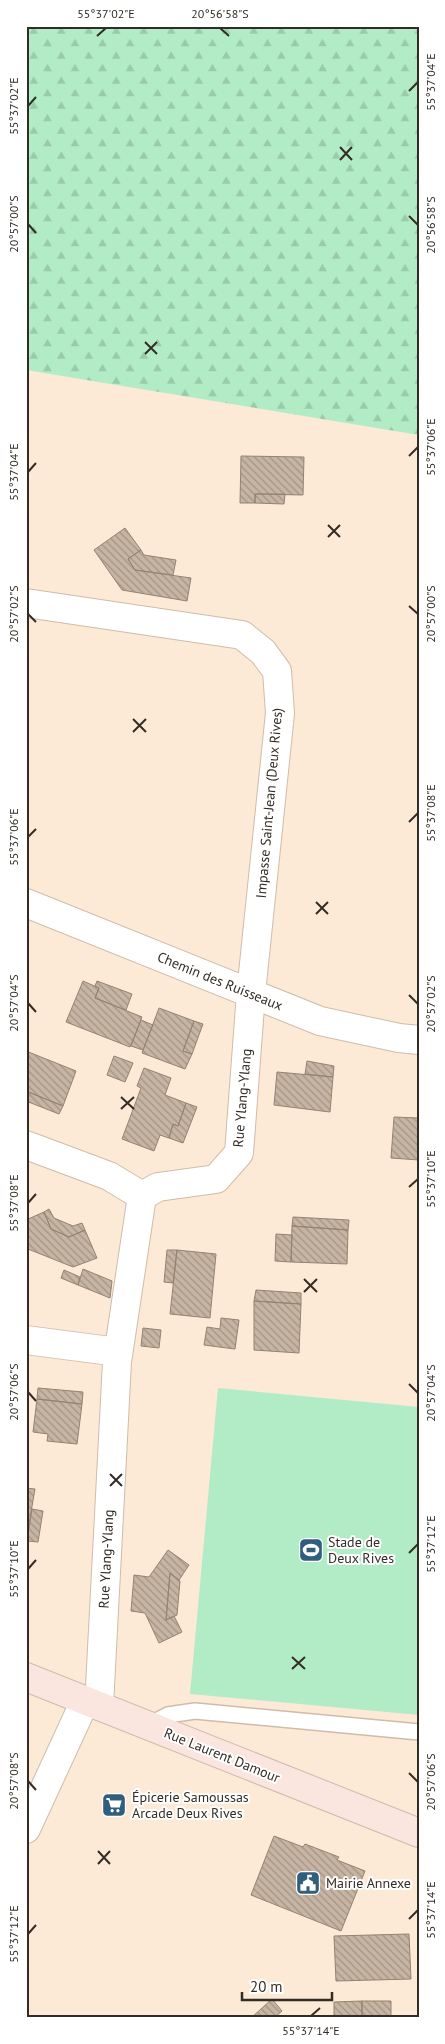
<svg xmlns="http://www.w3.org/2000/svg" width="445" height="2044" font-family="'PT Sans',sans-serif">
  <defs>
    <pattern id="forest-firs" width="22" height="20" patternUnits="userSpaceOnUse" patternTransform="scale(1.25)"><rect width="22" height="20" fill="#b1ecc7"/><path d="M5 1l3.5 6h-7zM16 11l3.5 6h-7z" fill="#99cbab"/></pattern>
    <pattern id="building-back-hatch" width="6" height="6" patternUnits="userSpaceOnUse" patternTransform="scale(1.25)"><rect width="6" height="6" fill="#c7b5a3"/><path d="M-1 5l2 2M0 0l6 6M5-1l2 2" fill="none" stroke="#a29385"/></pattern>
  </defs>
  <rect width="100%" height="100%" fill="#fce9d6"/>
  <!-- forest -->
  <path fill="url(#forest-firs)" d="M26,26H419V435L26,370Z"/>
  <!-- pitch -->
  <path fill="#b1ecc7" d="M218,1388L419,1407V1715L190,1694Z"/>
  <!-- building -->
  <path fill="url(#building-back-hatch)" stroke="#948371" d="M241,456L304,457L303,495L255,494V503H240Z
    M255,494H285L284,504L255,503Z
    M125,528L141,550L128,559L135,570L191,578L187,601L122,590L94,550Z
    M141,550L144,555L176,560L173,575L135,570L128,559Z
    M83,981L99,988L95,998L142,1017L130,1047L66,1022Z
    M97,981L132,994L126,1010L95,998L99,988L95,986Z
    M159,1008L194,1021L183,1051L192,1054L185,1069L142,1053Z
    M141,1020L153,1025L143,1050L131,1046Z
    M194,1021L203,1024L192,1054L183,1051Z
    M26,1051L76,1071L63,1106L26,1091Z
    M114,1056L133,1063L125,1082L107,1075Z
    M307,1061L334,1066L333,1077L305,1074Z
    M144,1068L171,1078L165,1095L186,1103L178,1126L173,1124L169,1138L160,1135L154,1151L122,1139L141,1088L137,1086Z
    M277,1072L333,1077L330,1112L274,1105Z
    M26,1091L63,1106L59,1114L26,1101Z
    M186,1103L197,1107L183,1143L169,1138L173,1124L178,1126Z
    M394,1117L419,1118V1160L391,1158Z
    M49,1209L54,1218L73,1226L82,1223L85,1230L69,1237L51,1229L44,1212Z
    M44,1212L51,1229L69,1237L85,1230L97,1258L73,1267L28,1249L26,1250V1220Z
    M293,1217L349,1220L348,1230L292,1226Z
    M292,1226L348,1230L347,1264L291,1262Z
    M276,1234L292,1235L291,1262L275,1261Z
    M167,1250H177L173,1283L164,1282Z
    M177,1250L216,1254L210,1318L170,1314Z
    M83,1269L112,1281L110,1298L78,1285Z
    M64,1270L80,1277L78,1285L61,1278Z
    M256,1290L301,1293V1304L254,1301Z
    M254,1301L301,1304L299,1353L254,1350Z
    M221,1318L239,1320L235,1349L204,1345L207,1327L220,1329Z
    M143,1328L161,1330L159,1348L141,1346Z
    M38,1388L83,1392L82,1404L37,1399Z
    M37,1399L82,1404L77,1444L47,1441L48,1434L33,1432Z
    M26,1488L35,1489L26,1541Z
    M32,1509L43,1511L38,1542L27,1541Z
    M168,1550L189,1565L179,1580L170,1573L166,1620L174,1616L182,1632L159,1643L145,1613L131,1611L134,1575L149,1577Z
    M170,1573L180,1581L177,1615L166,1620Z
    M274,1836L303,1847L305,1844L339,1857L337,1860L365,1871L341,1931L251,1895Z
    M409,1934L411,1979L336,1981L334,1936Z
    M272,1999L282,2011L274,2018H251Z
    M362,2001H391V2018H362Z
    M362,2001V2018H334V2002Z"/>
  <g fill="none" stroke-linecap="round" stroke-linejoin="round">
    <defs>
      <path id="lane" d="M147,1726L168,1715L195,1711L419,1732"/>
      <path id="street" d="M26,603L242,635L263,652L277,671L280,713L251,993L239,1153L216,1179L158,1187L142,1196L117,1362L99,1706
        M26,903L320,1021L399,1038L419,1040
        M26,1145L109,1176L142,1196
        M26,1340L118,1352
        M26,1829L85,1701"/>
      <path id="secondary" d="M26,1677L419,1833"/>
    </defs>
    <!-- lane casing -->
    <use href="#lane" stroke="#cfbcaa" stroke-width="18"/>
    <!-- street casing -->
    <use href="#street" stroke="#cfbcaa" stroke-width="30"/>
    <!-- secondary casing -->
    <use href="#secondary" stroke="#cfbcaa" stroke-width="30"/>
    <!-- lane -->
    <use href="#lane" stroke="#fff" stroke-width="15"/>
    <!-- street -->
    <use href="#street" stroke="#fff" stroke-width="28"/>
    <!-- secondary -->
    <use href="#secondary" stroke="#fae5df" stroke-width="28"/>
  </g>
  <!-- ticks -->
  <path fill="none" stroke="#332c25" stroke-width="2" d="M220,28L229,36M97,36L106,28M409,91L418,82M28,106L36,97M340,147L352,160M340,160L352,147M409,216L418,225M28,224L36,233M145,342L157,354M145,354L157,342M409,456L418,447M28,472L36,463M328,525L340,537M328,537L340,525M409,606L418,614M28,614L36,622M133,719L146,732M133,732L146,719M409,822L418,813M28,837L36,829M316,902L328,914M316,914L328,902M409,995L418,1004M28,1003L36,1012M121,1097L134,1109M121,1109L134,1097M409,1187L418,1179M28,1203L36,1194M304,1279L317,1292M304,1292L317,1279M409,1384L418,1393M28,1392L36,1401M110,1474L122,1486M110,1486L122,1474M409,1553L418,1544M28,1569L36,1560M292,1657L305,1669M292,1669L305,1657M409,1773L418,1782M28,1781L36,1790M98,1851L110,1864M98,1864L110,1851M409,1919L418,1910M28,1934L36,1925M311,2016L320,2008"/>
  <!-- icons -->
  <defs>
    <symbol id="stadium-square" viewBox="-11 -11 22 22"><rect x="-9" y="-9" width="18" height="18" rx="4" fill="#305f7e" stroke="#fff"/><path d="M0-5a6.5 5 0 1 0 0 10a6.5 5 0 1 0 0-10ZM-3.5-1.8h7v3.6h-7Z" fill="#fff"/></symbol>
    <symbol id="supermarket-square" viewBox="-11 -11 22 22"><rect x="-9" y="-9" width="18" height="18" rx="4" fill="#305f7e" stroke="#fff"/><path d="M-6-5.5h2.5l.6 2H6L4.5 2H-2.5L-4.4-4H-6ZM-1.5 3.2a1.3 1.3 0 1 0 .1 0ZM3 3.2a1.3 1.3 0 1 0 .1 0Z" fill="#fff"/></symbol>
    <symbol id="civic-square" viewBox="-11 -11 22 22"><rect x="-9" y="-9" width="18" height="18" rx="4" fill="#305f7e" stroke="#fff"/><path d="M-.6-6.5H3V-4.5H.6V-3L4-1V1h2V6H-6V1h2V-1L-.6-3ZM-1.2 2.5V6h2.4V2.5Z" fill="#fff"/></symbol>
  </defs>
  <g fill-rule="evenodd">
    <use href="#stadium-square" x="297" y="1536" width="28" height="28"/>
    <use href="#supermarket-square" x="100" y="1791" width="28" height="28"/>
    <use href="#civic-square" x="294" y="1869" width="28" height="28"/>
  </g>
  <g text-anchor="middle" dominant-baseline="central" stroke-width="4" stroke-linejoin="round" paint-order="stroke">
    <!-- street labels -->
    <g font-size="14" fill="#332c25" stroke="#fff">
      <text transform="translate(269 803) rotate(-85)">Impasse Saint-Jean (Deux Rives)</text>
      <text transform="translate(220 981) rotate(22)">Chemin des Ruisseaux</text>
      <text transform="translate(242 1098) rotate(-85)">Rue Ylang-Ylang</text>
      <text transform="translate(106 1559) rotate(-87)">Rue Ylang-Ylang</text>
      <text transform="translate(222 1755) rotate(22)">Rue Laurent Damour</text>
    </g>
    <!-- poi labels -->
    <g font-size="14" fill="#332c25" stroke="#fff" text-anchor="start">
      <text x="328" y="1542">Stade de<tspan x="328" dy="16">Deux Rives</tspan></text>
      <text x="132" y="1797">Épicerie Samoussas<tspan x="132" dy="16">Arcade Deux Rives</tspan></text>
      <text x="326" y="1883">Mairie Annexe</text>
    </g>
  </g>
  <!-- border -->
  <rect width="445" height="2044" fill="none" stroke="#ffffff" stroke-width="55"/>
  <!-- scale -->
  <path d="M242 1992v8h90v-8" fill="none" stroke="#332c25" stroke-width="2.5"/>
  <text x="250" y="1992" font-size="15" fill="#332c25" stroke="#ffffff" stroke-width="4" paint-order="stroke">20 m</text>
  <rect x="28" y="28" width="390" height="1988" fill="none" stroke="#332c25" stroke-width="2"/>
  <g font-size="12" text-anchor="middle" fill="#332c25">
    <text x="106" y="18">55°37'02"E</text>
    <text x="220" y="18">20°56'58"S</text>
    <text transform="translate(431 82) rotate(-90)" y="4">55°37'04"E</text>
    <text transform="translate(14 106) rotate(-90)" y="4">55°37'02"E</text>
    <text transform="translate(14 224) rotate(-90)" y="4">20°57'00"S</text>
    <text transform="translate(431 225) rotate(-90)" y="4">20°56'58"S</text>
    <text transform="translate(431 447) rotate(-90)" y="4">55°37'06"E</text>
    <text transform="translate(14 472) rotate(-90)" y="4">55°37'04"E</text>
    <text transform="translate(14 614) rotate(-90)" y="4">20°57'02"S</text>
    <text transform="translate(431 614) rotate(-90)" y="4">20°57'00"S</text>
    <text transform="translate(431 813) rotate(-90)" y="4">55°37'08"E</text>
    <text transform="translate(14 837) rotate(-90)" y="4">55°37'06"E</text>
    <text transform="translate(14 1003) rotate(-90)" y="4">20°57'04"S</text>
    <text transform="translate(431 1004) rotate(-90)" y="4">20°57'02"S</text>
    <text transform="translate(431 1179) rotate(-90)" y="4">55°37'10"E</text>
    <text transform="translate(14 1203) rotate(-90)" y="4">55°37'08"E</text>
    <text transform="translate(14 1392) rotate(-90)" y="4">20°57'06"S</text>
    <text transform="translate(431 1393) rotate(-90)" y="4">20°57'04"S</text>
    <text transform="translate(431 1544) rotate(-90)" y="4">55°37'12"E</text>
    <text transform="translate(14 1569) rotate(-90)" y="4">55°37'10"E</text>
    <text transform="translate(14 1781) rotate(-90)" y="4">20°57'08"S</text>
    <text transform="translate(431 1782) rotate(-90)" y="4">20°57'06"S</text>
    <text transform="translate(431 1910) rotate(-90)" y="4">55°37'14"E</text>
    <text transform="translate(14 1934) rotate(-90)" y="4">55°37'12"E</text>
    <text x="311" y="2035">55°37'14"E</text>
  </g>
</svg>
